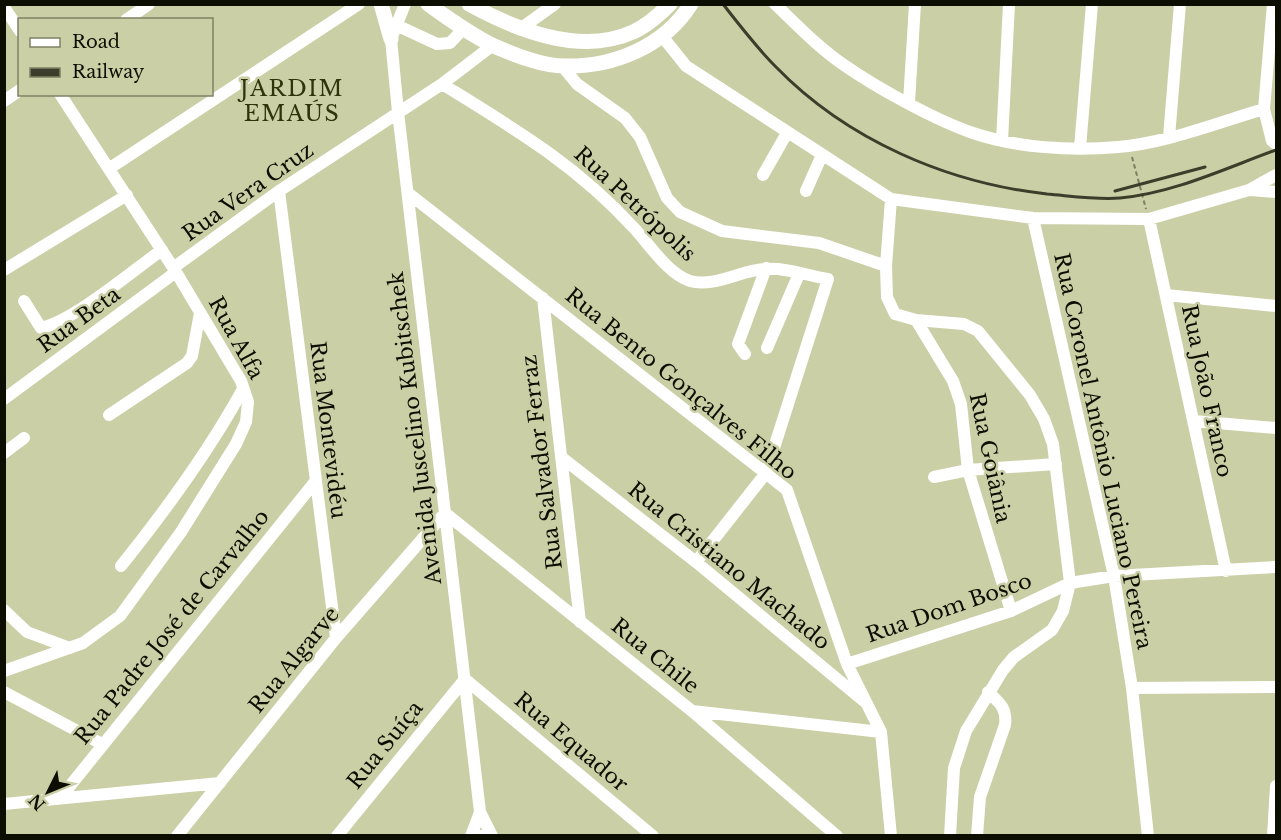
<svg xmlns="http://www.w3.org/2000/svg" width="1281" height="840" font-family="'Libre Baskerville',serif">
  <rect width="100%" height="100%" fill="#cbcfa5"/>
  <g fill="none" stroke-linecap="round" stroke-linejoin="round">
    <!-- path -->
    <path stroke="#7c7f62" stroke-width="2" stroke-dasharray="4.5 3" stroke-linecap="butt" d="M1132,157L1146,209"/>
    <!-- minor -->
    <path stroke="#fff" stroke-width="12" d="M405,4L391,39L398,112L480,812L492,836
      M775,4C797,25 819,48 844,65C877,88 935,120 973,133C1017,148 1072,151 1118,147C1167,143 1216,123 1264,109
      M1273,4L1264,109L1272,141L1276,144
      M4,7L20,31
      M126,20L149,4
      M396,25L437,44L450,43L464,28
      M520,29L555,4
      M662,36L686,66L891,199L1033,218L1149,219L1249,190L1276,175
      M563,67L577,84L625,118L640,137L667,198L680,212L722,231L819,243L886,266L887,297L895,314L916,320L964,324L978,331L1030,395L1044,419L1053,444L1070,583L1063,611L1052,630L1014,657L1003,670L966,731L954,768L950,836
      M442,84C515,129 575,164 634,228C649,244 668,274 690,281C714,288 741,270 765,269C785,267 809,276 828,279L766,473L696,562
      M4,101L20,90
      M909,102L915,4
      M1169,137L1180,4
      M1002,141L1009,4
      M1080,148L1092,4
      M110,168L359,4
      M763,175L787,133
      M1250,190L1276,192
      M279,191L336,638
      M806,191L822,155
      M408,193L787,490L847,664L881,732L891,836
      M1033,218L1114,576L1132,688L1148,836
      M1149,219L1226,571
      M886,266L891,199
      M173,268L279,191L442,84L493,45
      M4,270L127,195
      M1166,295L1276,306
      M543,298L580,622
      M24,301L41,328C75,320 132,271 162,250
      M916,320L953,381L961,404L968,470L1011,611
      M767,348L799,274
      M745,354L738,344L766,268
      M4,399L176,272
      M109,415L187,363L192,356L200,313
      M1194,421L1276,428
      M4,453L24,438
      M561,457L696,562L865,702
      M934,477L968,470L1056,464
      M121,566C166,510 209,451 243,389
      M4,610L27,632L70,648
      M847,664L1011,611L1070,583L1114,576L1276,567
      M4,671L83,643L120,616L181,532L236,444L246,422L248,402L241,381L176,272L60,94
      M1132,688L1276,687
      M4,692L102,744
      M692,711L881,732
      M61,797L314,483
      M4,804L220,783
      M177,836L336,638L445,513L692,711L837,836
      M337,836L465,679L653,836
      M471,836L480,812
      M481,836H482
      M977,836L980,797L1005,725C1007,708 1000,703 988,692
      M1273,836L1276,786"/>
    <!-- major -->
    <path stroke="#fff" stroke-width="15" d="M381,4L391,39
      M428,4C449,19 471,35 494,46C515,55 542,66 565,66C613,67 664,47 691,4
      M469,4C516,30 580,56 633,32C647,26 659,15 670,4"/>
    <!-- rail -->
    <path stroke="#3c3e2b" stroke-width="3" d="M723,4C740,26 757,48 776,67C847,140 947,183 1047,194C1071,196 1097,200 1120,198C1174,193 1226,168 1276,150
      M1115,191L1205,167"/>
  </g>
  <g text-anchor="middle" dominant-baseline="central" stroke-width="5" stroke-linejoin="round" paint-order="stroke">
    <!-- street labels -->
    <g font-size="21" fill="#0d0e02" stroke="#cbcfa5">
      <text transform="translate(248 192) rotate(-35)">Rua Vera Cruz</text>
      <text transform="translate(635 204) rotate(43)">Rua Petrópolis</text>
      <text transform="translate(79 320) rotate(-36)">Rua Beta</text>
      <text transform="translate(236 338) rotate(61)">Rua Alfa</text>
      <text transform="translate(681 384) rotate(39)">Rua Bento Gonçalves Filho</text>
      <text transform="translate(1207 391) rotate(78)">Rua João Franco</text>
      <text transform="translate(415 428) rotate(-97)">Avenida Juscelino Kubitschek</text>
      <text transform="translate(328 430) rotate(83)">Rua Montevidéu</text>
      <text transform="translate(1103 451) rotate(78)">Rua Coronel Antônio Luciano Pereira</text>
      <text transform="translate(990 458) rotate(78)">Rua Goiânia</text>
      <text transform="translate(542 462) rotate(-97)">Rua Salvador Ferraz</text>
      <text transform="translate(729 566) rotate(39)">Rua Cristiano Machado</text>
      <text transform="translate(949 608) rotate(-19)">Rua Dom Bosco</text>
      <text transform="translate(172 627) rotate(-51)">Rua Padre José de Carvalho</text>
      <text transform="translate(655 656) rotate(39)">Rua Chile</text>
      <text transform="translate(294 660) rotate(-51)">Rua Algarve</text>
      <text transform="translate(571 742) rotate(40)">Rua Equador</text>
      <text transform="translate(385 745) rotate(-51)">Rua Suíça</text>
    </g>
    <!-- neighbourhood labels -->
    <g font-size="22" letter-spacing="1.5" fill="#31330d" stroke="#cbcfa5">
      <text x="292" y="88">JARDIM<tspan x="292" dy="25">EMAÚS</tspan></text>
    </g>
  </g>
  <!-- border -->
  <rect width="1281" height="840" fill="none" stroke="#0d0e02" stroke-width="12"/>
  <!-- legend -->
  <rect x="18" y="18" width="195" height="78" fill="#cbcfa5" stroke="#7f8264" stroke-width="1.5"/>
  <rect x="30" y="38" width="30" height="9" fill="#ffffff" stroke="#7f8264" stroke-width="1.5"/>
  <text x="72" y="48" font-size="18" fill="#0d0e02">Road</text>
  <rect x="30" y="68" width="30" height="9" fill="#3c3e2b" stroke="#7f8264" stroke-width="1.5"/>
  <text x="72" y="78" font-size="18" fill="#0d0e02">Railway</text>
  <!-- north arrow -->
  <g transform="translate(48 792) rotate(227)" stroke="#cbcfa5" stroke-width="4.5" paint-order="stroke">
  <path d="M0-4.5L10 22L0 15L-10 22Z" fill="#0d0e02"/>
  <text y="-9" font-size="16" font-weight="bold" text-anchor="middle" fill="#0d0e02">N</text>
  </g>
</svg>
